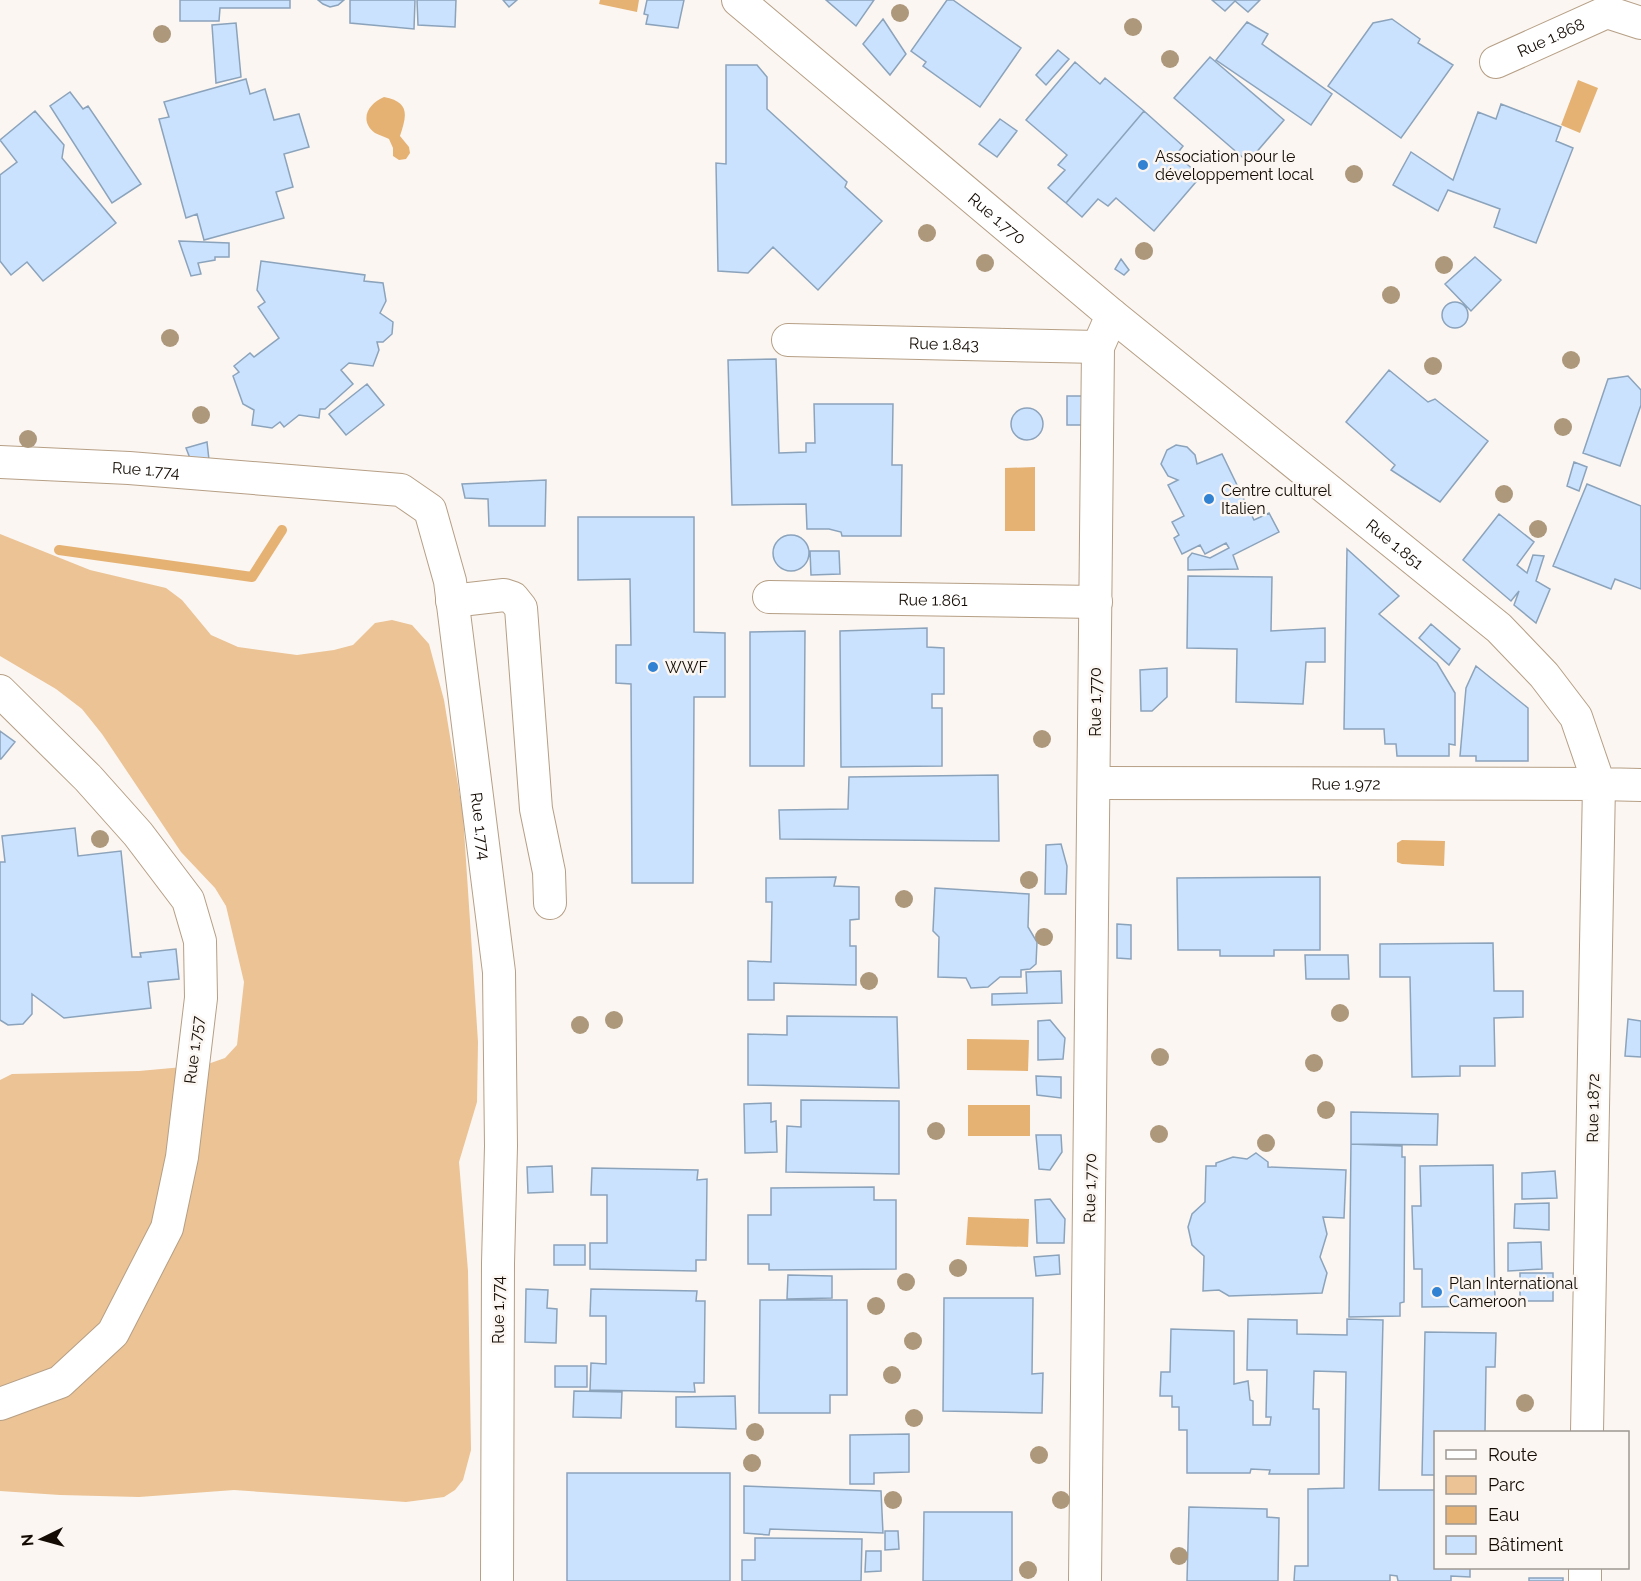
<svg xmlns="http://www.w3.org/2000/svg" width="1641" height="1581" font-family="Raleway,sans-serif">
  <rect width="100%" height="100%" fill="#fbf6f1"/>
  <!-- green -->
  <path fill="#ebc395" d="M0,534L90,570L166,588L182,600L211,635L238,647L297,655L334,650L353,645L375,623L392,620L412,625L429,644L444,700L463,815L478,1042L477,1102L459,1162L468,1271L471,1450L463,1480L455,1490L444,1497L406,1502L234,1490L139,1497L60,1495L0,1491V1080L12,1074L139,1071L205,1065L225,1058L237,1045L244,982L226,906L215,888L181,852L102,734L82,709L56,689L0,656Z"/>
  <!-- water -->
  <path fill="#e5b274" d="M600,0H639L637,12L599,4Z
    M1578,80L1598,88L1580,133L1561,125Z
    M384,97C410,102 407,115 400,136L409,147L410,153L406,159L399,160L393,156V148L389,139C385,137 379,135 375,133C358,120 369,103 384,97Z
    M1035,467V531H1005V468Z
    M1402,840L1445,841L1444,866L1402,864L1397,862V843Z
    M967,1039L1029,1040L1028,1071L967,1070Z
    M968,1105H1030V1136H968Z
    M968,1217L1029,1219L1028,1247L966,1245Z"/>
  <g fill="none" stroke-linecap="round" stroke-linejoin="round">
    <!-- stream -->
    <path stroke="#e5b274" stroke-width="10" d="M59,550L252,577L282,530"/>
  </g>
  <!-- building -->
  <path fill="#cae2fd" stroke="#8ca3bc" stroke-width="1.5" d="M180,0H290V8H220L219,21H180Z
    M318,0H344L338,5L330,7L323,4Z
    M350,0H415L414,29L350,23Z
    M417,0H456L455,27L418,25Z
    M503,0H517L509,7Z
    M647,0H684L678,28L646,24L648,15L644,14Z
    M826,0H874L856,26Z
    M947,0H953L1021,48L980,107L923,66L926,62L911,51Z
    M1212,0H1260L1248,12L1235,1L1225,11Z
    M883,19L906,54L890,75L863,44Z
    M1392,19L1420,39L1418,43L1453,65L1401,138L1328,86L1373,23Z
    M1247,22L1268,34L1262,44L1332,94L1311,125L1216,60Z
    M236,23L241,77L216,83L212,25Z
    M1058,50L1069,59L1046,85L1036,75Z
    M1210,57L1284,120L1248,162L1174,98Z
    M1075,62L1100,84L1105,78L1144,111L1066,203L1048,188L1065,170L1058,165L1067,155L1026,120Z
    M726,65H757L767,77V109L847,182L845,187L882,221L818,290L773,247L748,273L718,271L716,163L726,164Z
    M246,79L250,94L265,89L274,120L299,114L309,147L284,154L293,187L276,192L284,218L204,240L197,214L186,218L159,119L169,117L164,102Z
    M70,92L83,109L88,106L141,184L112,203L50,106Z
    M1501,104L1561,127L1556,141L1573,148L1536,243L1494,227L1500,209L1448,190L1438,211L1393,185L1411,152L1453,180L1478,112L1496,119Z
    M35,111L64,145L62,158L116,223L43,281L27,262L11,275L0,261V175L17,162L0,140Z
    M1144,111L1183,146L1176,155L1201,176L1154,231L1116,198L1108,206L1098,199L1082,217L1066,203Z
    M1000,119L1017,131L997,157L979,144Z
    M179,241L229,243V257H215V260L198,263L201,274L191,276Z
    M1475,257L1501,280L1471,311L1445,284Z
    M1121,259L1129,270L1124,275L1115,269Z
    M261,261L365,275L364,281L383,283L386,301L380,313L393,322L392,334L383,342H377L379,350L373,366L349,363L341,370L353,384L325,409H320L319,418L299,415L284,427L280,422L272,428L252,425L254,410L243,404L233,376L239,372L234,366L250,353L254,357L279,338L258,307L265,302L257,290Z
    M1442 315a13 13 0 1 1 26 0a13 13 0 1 1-26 0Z
    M776,359L779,453L806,452V443H815L814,404H893L892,465H902L901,536H842L841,532L829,529H807L806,504L732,505L728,360Z
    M1389,370L1428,402L1435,399L1488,441L1440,502L1391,470L1395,465L1346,422Z
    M1628,376L1641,390V405L1620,466L1583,453L1608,379Z
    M367,384L384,405L346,435L329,414Z
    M1067,396H1083V425H1067Z
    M1011 424a16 16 0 1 1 32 0a16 16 0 1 1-32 0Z
    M207,442L209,460L193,466L186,448Z
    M1176,445L1187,447L1195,455L1197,464L1222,454L1254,520L1269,513L1279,532L1233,555L1238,569L1188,570V558L1192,553L1210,558L1229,548L1226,543L1205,554L1200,545L1182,554L1174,538L1179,535L1172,522L1184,516L1168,485L1178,480L1168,476L1161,464L1167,450Z
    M1574,462L1587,467L1579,491L1567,486Z
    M546,480L545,526H489L488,499L465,498L462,484Z
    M1587,484L1641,506V589L1615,579L1611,589L1553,566Z
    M1499,514L1534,542L1517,565L1527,573L1533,555L1544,556L1536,581L1550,589L1536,623L1514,605L1519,591L1511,601L1463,560Z
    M578,517H694V632L725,633V697H694L693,883H632L631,684L616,683V645H631L630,579L578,580Z
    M773 553a18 18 0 1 1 36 0a18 18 0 1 1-36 0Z
    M1347,549L1399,596L1379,614L1437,663L1455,693V745L1449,744V756H1397L1396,744H1385L1384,729H1344Z
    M810,551H839L840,574L811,575Z
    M1188,576L1272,577L1271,631L1325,628V662H1306L1303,704L1236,702L1237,649L1187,648Z
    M1431,624L1460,649L1449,665L1419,638Z
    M927,628V647L944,648V694H932V708H942V766L841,767L840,631Z
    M805,631L804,766H750V632Z
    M1476,666L1528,708V761H1476V756H1460L1466,688Z
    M1167,668V697L1152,711H1141L1140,670Z
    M0,731L15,742L1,759H0Z
    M998,775L999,841L780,839L779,810L848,809L849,777Z
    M75,828L78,856L121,851L132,957H141L140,953L176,949L179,979L148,982L151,1008L64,1018L32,994V1014L23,1024L8,1025L0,1020V862H5L2,836Z
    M1061,844L1067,866L1066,894H1045L1046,845Z
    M836,877L834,886L859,887V919L850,920V946H856V985L774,983V1000H748V961L771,962L772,902H766V878Z
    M1320,877V950H1274V956H1220V950H1178L1177,878Z
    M935,888L1029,894L1028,927L1037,942L1036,964L1030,969L1021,970V977H1000L988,987L971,988L966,978L938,977L939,937L933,931Z
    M1117,924L1131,925V959L1117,958Z
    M1493,943L1494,991H1523V1017L1494,1018L1495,1066H1460V1076L1412,1077L1410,977H1380V944Z
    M1305,955H1348L1349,979H1306Z
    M1061,971L1062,1003L992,1005V994L1027,993L1026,972Z
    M787,1016L897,1017L899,1088L748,1085V1034L787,1035Z
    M1628,1019L1641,1021V1057L1625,1056Z
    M1050,1020L1065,1038L1063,1059L1038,1060V1021Z
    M1036,1076L1061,1077V1098L1037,1095Z
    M801,1100L899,1101V1174L786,1172L787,1126L801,1127Z
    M771,1103V1122L776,1121L777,1152L745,1153L744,1104Z
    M1351,1112L1438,1114L1437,1145L1351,1144Z
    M1036,1135H1061L1062,1152L1050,1170L1039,1169Z
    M1351,1144L1402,1146V1157H1405L1404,1302L1400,1303V1316L1349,1317Z
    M1256,1153L1268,1162V1167L1346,1170L1344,1218L1323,1217L1327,1234L1320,1257L1327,1273L1322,1293L1229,1296L1219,1290L1203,1291L1204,1256L1192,1245L1188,1227L1192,1214L1205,1202L1206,1166H1216V1163L1233,1157L1247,1159Z
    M1493,1165L1495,1306L1422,1307V1269H1414L1412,1206H1421L1420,1166Z
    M552,1166L553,1192L528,1193L527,1167Z
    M592,1168L698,1170L697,1180L707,1179L706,1260H696V1271L590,1269V1243H607V1195H591Z
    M1555,1171L1557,1198L1522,1199V1173Z
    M874,1187V1200H896V1269L769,1270V1264H748V1215H771V1188Z
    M1050,1199L1065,1219L1064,1243H1037L1035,1200Z
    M1549,1203V1230L1514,1228L1515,1204Z
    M1541,1242L1542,1269L1508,1271V1243Z
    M554,1245H585V1265H554Z
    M1059,1255L1060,1274L1036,1276L1034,1257Z
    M1520,1273H1553V1301H1520Z
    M788,1275L832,1276V1298L787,1299Z
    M526,1289L548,1290L547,1308L557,1309L556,1343L525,1342Z
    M591,1289L697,1291L696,1301H705L704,1383H694L695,1392L590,1390L591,1363L606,1364V1316H590Z
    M944,1298H1033L1032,1374L1043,1373L1042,1413L943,1411Z
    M760,1300H847V1395H830V1413H759Z
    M1248,1319L1297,1320V1334L1347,1335V1319L1383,1320L1379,1490H1436V1568H1470V1577L1451,1576V1581H1398L1397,1576L1390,1575V1581H1294L1295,1566H1308V1489L1344,1488L1346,1372L1314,1371L1313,1409H1319V1474H1269L1270,1470L1251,1469L1250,1473H1187V1430H1179V1407H1172V1396H1160L1161,1372H1170L1171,1329L1234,1331V1384L1248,1381L1250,1400L1253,1401V1425H1270L1271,1417H1266L1267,1370H1247Z
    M1425,1332L1496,1333L1495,1367H1486L1485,1432H1436V1475H1422Z
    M555,1366H587V1387H555Z
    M574,1391L622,1392L621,1418L573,1417Z
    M735,1396L736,1429L676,1427V1397Z
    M909,1434V1472L874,1473V1484H850V1435Z
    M567,1473H730V1581H567Z
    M744,1486L881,1491L883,1533L770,1529L769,1535L744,1533Z
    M1189,1507L1267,1509V1517L1279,1518L1278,1581H1187Z
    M924,1512H1012V1581H923Z
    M885,1531H898L899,1549L885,1550Z
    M755,1538L862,1539L861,1581H742V1560H755Z
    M866,1551H881V1571L865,1572Z
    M1529,1578H1563V1581H1529Z"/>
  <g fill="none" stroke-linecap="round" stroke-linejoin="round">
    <defs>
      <g id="street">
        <path id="s1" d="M738,0L1112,315L1098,347L1085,1581"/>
        <path id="s2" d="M1496,62L1607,12L1641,23"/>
        <path id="s3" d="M1112,315L1499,628L1544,675L1576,717L1599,784L1641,785"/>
        <path id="s4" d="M788,340L1098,347"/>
        <path id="s5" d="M0,462L129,468L401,490L430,510L450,581L499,972L501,1146L498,1263L497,1581"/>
        <path id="s6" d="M769,597L1096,602"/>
        <path d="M452,601L504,595L513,598L521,608L536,809L549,872L550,903"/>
        <path d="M0,691L88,778L138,834L188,900L200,941L201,998L182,1157L167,1228L113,1333L60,1382L0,1404"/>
        <path id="s7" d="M1094,783L1599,784L1587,1432"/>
        <path d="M1585,1581V1568"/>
      </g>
    </defs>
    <!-- street casing -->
    <use href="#street" stroke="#b69f85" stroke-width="34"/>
    <!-- street -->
    <use href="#street" stroke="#fff" stroke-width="32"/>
  </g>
  <!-- trees -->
  <g fill="#ad987c">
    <circle cx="900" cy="13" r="9"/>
    <circle cx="1133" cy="27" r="9"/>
    <circle cx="162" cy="34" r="9"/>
    <circle cx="1170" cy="59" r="9"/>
    <circle cx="1354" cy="174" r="9"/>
    <circle cx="927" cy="233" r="9"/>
    <circle cx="1144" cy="251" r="9"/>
    <circle cx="985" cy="263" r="9"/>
    <circle cx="1444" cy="265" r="9"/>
    <circle cx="1391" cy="295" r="9"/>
    <circle cx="170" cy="338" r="9"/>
    <circle cx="1571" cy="360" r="9"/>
    <circle cx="1433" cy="366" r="9"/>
    <circle cx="201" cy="415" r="9"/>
    <circle cx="1563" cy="427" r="9"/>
    <circle cx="28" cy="439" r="9"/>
    <circle cx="1504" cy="494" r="9"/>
    <circle cx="1538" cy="529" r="9"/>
    <circle cx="1042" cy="739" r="9"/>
    <circle cx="100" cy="839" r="9"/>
    <circle cx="1029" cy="880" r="9"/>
    <circle cx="904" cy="899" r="9"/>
    <circle cx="1044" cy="937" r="9"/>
    <circle cx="869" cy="981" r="9"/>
    <circle cx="1340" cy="1013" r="9"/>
    <circle cx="614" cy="1020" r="9"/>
    <circle cx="580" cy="1025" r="9"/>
    <circle cx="1160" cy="1057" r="9"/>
    <circle cx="1314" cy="1063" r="9"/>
    <circle cx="1326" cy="1110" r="9"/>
    <circle cx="936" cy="1131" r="9"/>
    <circle cx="1159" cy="1134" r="9"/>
    <circle cx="1266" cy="1143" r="9"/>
    <circle cx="958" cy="1268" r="9"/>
    <circle cx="906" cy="1282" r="9"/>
    <circle cx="876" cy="1306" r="9"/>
    <circle cx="913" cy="1341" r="9"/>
    <circle cx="892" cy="1375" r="9"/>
    <circle cx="1525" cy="1403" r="9"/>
    <circle cx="914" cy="1418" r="9"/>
    <circle cx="755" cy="1432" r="9"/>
    <circle cx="1039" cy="1455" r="9"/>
    <circle cx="752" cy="1463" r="9"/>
    <circle cx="893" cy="1500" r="9"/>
    <circle cx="1061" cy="1500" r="9"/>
    <circle cx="1179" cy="1556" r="9"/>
    <circle cx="1028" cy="1570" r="9"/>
  </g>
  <!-- markers -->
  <g fill="#3182d2" stroke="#fbf6f1" stroke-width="2">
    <circle cx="1143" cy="165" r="6"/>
    <circle cx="1209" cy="499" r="6"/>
    <circle cx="653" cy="667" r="6"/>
    <circle cx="1437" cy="1292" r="6"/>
  </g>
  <g text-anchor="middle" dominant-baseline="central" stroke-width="5" stroke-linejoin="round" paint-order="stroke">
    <!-- street labels -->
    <g font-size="16" fill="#140c04" stroke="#fbf6f1">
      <text stroke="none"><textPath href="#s2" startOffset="60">Rue 1.868</textPath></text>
      <text stroke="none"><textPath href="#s1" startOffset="339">Rue 1.770</textPath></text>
      <text stroke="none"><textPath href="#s4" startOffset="156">Rue 1.843</textPath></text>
      <text stroke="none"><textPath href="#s5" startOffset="146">Rue 1.774</textPath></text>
      <text stroke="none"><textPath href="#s3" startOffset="364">Rue 1.851</textPath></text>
      <text stroke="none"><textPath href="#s6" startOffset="164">Rue 1.861</textPath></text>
      <text transform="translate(1095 702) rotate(-90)">Rue 1.770</text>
      <text stroke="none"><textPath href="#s7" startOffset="252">Rue 1.972</textPath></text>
      <text stroke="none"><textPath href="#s5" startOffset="758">Rue 1.774</textPath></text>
      <text transform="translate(194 1050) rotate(-83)">Rue 1.757</text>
      <text transform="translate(1593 1108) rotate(-89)">Rue 1.872</text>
      <text transform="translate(1090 1188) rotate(-89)">Rue 1.770</text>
      <text transform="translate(498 1310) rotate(-90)">Rue 1.774</text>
    </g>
    <!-- poi labels -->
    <g font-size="16" fill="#140c04" stroke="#fbf6f1" text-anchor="start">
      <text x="1155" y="156">Association pour le<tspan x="1155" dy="18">développement local</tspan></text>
      <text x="1221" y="490">Centre culturel<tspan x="1221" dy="18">Italien</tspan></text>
      <text x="665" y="667">WWF</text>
      <text x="1449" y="1283">Plan International<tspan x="1449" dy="18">Cameroon</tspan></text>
    </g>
  </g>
  <!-- legend -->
  <rect x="1434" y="1431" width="195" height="138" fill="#fbf6f1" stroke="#9f9892" stroke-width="1.5"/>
  <rect x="1446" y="1450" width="30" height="9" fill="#ffffff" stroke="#9f9892" stroke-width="1.5"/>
  <text x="1488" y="1461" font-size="18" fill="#140c04">Route</text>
  <rect x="1446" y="1476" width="30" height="18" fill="#ebc395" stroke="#9f9892" stroke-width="1.5"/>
  <text x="1488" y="1491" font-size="18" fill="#140c04">Parc</text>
  <rect x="1446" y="1506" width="30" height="18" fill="#e5b274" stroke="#9f9892" stroke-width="1.5"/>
  <text x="1488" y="1521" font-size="18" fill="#140c04">Eau</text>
  <rect x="1446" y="1536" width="30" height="18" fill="#cae2fd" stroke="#9f9892" stroke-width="1.5"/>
  <text x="1488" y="1551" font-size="18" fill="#140c04">Bâtiment</text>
  <!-- north arrow -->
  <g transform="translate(42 1539) rotate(265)" stroke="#fbf6f1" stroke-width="4.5" paint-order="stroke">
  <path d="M0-4.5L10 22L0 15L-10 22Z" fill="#140c04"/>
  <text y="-9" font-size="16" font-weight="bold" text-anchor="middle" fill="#140c04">N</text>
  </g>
</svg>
